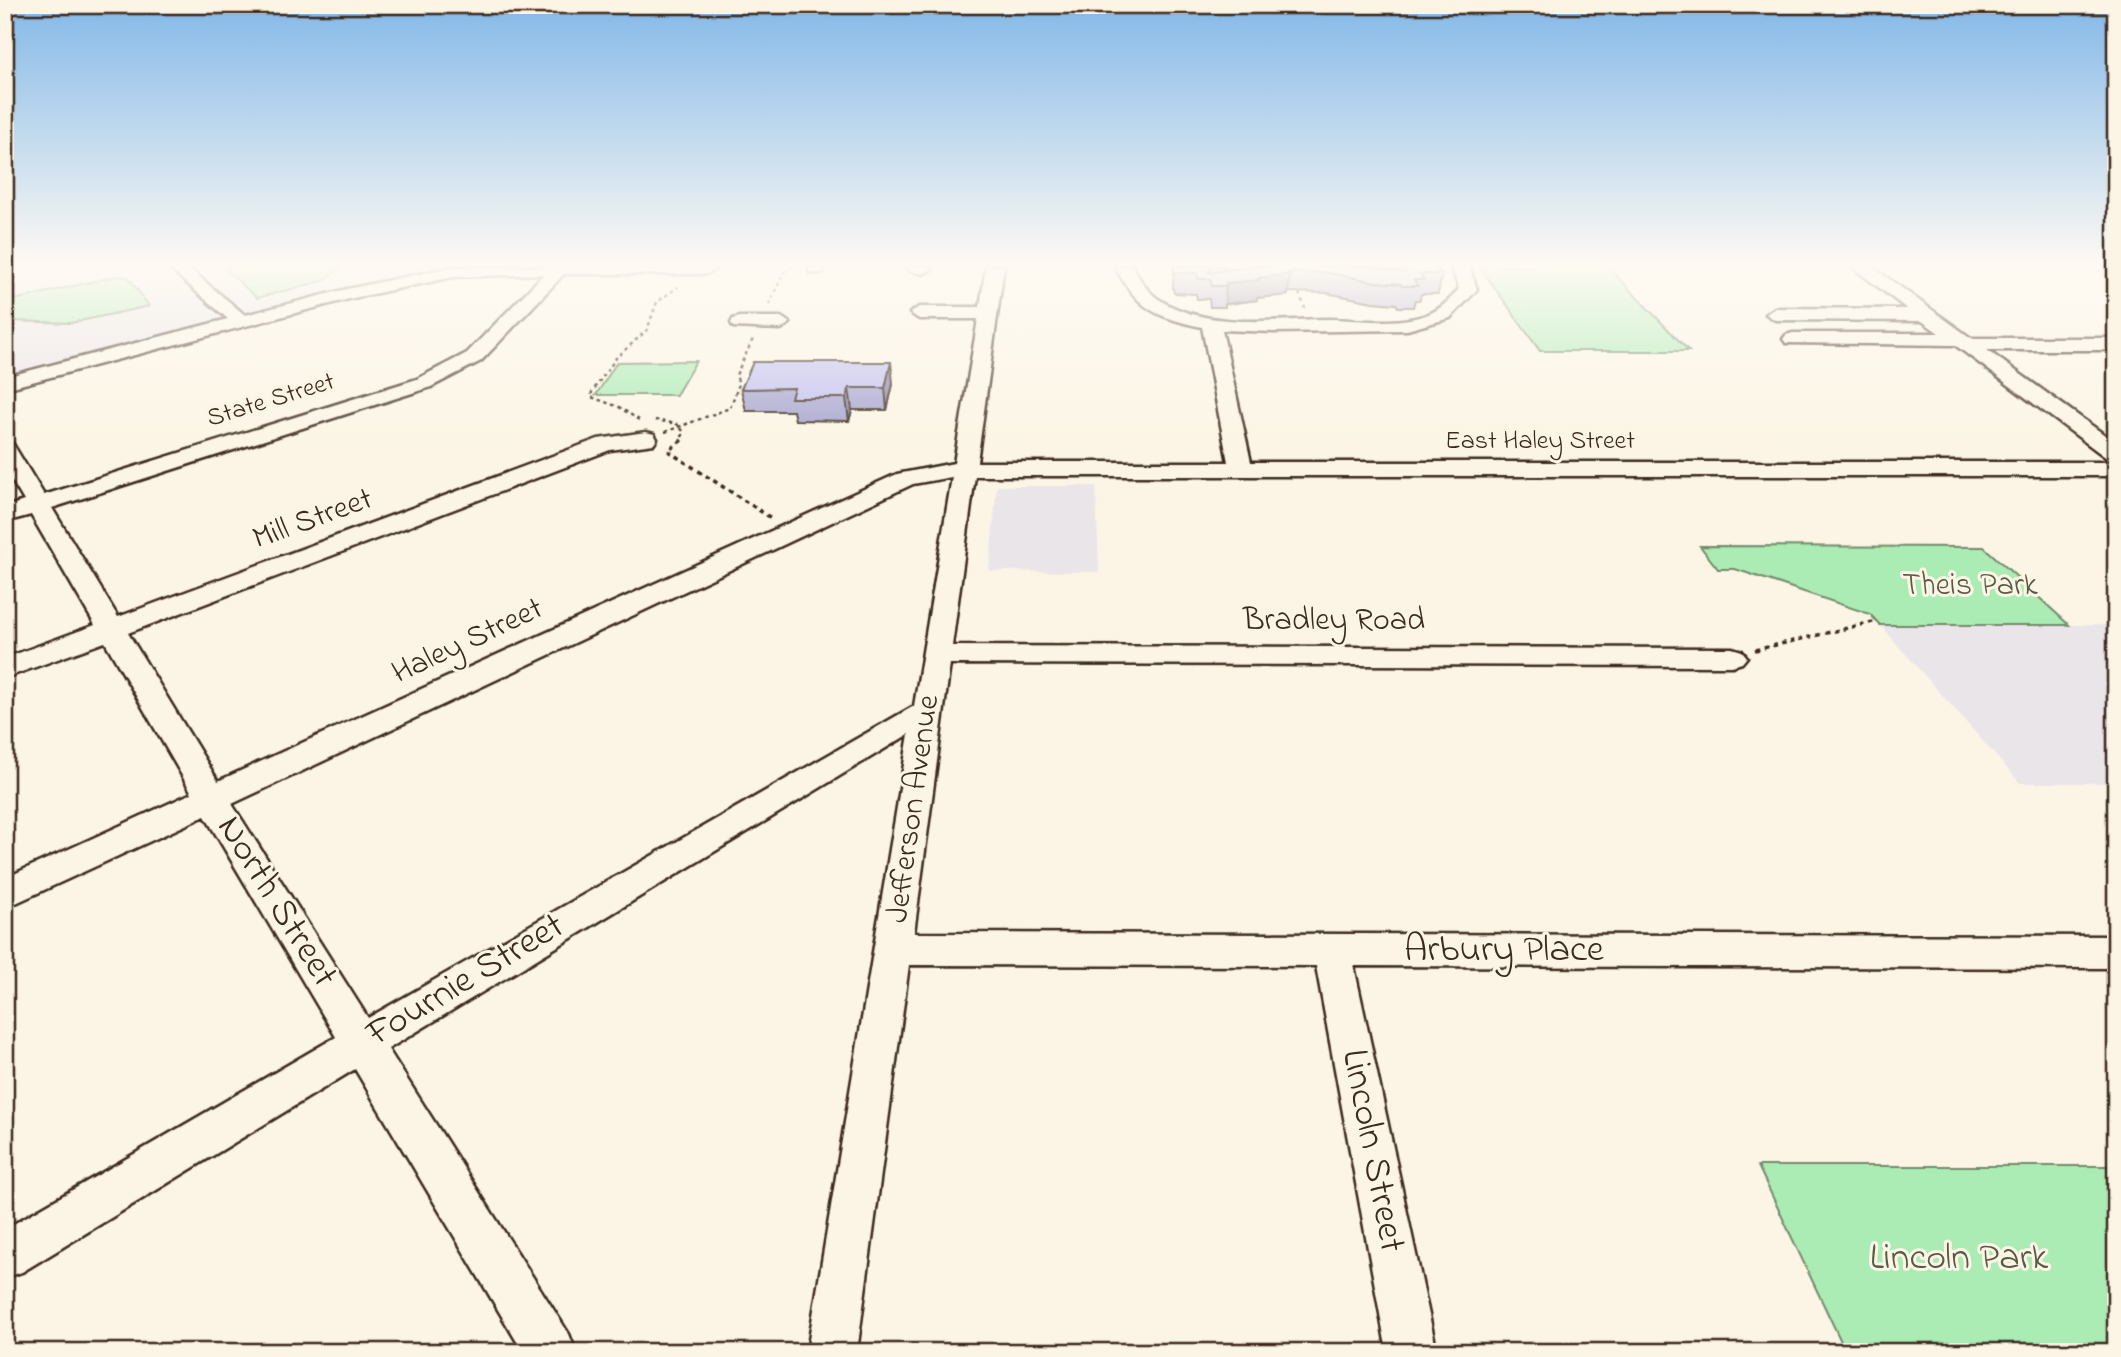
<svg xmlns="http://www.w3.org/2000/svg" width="2121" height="1357" font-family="'Indie Flower',sans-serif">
  <rect width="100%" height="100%" fill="#fcf5e5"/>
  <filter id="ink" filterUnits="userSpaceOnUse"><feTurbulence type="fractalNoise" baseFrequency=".0143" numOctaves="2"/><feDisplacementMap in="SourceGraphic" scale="14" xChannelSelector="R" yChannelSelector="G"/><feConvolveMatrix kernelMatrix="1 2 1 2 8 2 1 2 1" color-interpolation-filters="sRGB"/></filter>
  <g filter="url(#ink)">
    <!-- built -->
    <path fill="#eae5e9" d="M5,266H452L359,283L5,375Z
      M997,486H1096L1099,572L989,571Z
      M1880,625H2116V783H2020Z"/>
    <!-- green -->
    <path fill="#abecb5" stroke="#738b6a" stroke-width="2" d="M233,266H344L322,281L257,298L226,270Z
      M1479,266H1607L1689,351H1540Z
      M117,276L128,277L149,306L71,323L12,321L5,314V302Z
      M696,361L676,395H596L617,362Z
      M1700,546L1984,547L2069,625H1880L1870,614L1735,569H1718Z
      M1758,1166H2116V1352H1846Z"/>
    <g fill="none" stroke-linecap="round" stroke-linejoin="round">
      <defs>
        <path id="minor" d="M167,266H186L245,315L347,289L453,267L713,266L715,269L706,274H564L481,361L431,387L52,508L118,617L598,439L646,432L654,434L657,439L654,444L610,450L128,633L218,781L897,474L954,463L978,319H919L910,313L919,307H980L986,266H1004L977,462H1228L1202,327C1156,317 1137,309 1115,266H1133C1140,281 1148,293 1163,302C1211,330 1277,319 1331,319C1361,320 1396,325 1426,315C1440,310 1450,300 1459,289L1451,266H1469L1477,289L1474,293L1450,318L1407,330L1273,332L1222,330L1251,462H2116V476H975L952,646L1732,648L1742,651L1747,657L1742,663L1732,666L950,664L914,933L2116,936V968L1354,966L1437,1352H1387L1316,966L909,965L857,1352H807L909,734L388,1049L569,1334L576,1352H523L355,1069L22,1272L5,1278V1229L336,1037L205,816L5,908V878L192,793L105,642L5,678V658L95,625L31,515L5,522V507L24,501L5,469V442L13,444L44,495L417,379L467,353L544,274L453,277L349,299L5,389V377L228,319ZM952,477L914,706L368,1018L232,804L913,484Z
          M808,266H826L822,273H810Z
          M906,266H930L932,269L923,274L909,270Z
          M1851,266H1871L1971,338H2116V350H1987L2116,443V461L2108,459L1955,345L1786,343L1783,339L1786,335L1793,333H1939L1922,321L1775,320L1766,314L1775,308L1907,309Z
          M740,317H781L790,323L781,329L733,327L731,323L733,319Z"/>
      </defs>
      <!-- minor casing -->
      <use href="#minor" stroke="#3b2a1e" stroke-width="5"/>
      <!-- path-far1 -->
      <path stroke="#3b2a1e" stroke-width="2.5" stroke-dasharray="3.5 3.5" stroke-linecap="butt" d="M1299,293L1305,308
        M769,305L784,272L794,266
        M639,420L619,407L591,397L592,392L616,358L647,330L657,302L678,287
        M655,420L677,424L684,432L680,442
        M665,432L730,408L739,384L736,375L753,339"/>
      <!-- path -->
      <path stroke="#3b2a1e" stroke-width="3.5" stroke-dasharray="4.5 4.5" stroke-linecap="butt" d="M682,440L668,451L771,518
        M1755,650L1877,621"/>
      <!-- minor -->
      <use href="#minor" fill="#fcf5e5" fill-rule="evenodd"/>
    </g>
    <!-- wall -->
    <path fill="#a5a4cf" stroke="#3b2a1e" stroke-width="2" d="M1177,266H1227L1223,271L1251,266H1434L1442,274L1438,294H1421L1420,300H1415L1413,307H1398L1396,304L1373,302L1326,293L1288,292V295L1257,298V300L1225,304V307H1210L1209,299H1197L1196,294L1174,293L1173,287L1174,267H1177Z
      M893,384L887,410H852L849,421L795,420L793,411H746L741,389Z"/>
    <!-- shaded-wall -->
    <path fill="#8686a9" stroke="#3b2a1e" stroke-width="2" d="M1213,266H1227L1212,285L1208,272Z
      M1290,274L1288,295L1257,298V300L1225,304L1226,283L1258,278Z
      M891,362L893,384L887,410L885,388Z
      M849,388L852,410L849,421L846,398Z"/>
    <!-- building -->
    <path fill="#c0bff1" stroke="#3b2a1e" stroke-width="2" d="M1178,266H1213L1208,272L1211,273L1251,266H1366L1407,273L1397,266H1434L1442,274H1420L1424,280H1414L1418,286H1402L1400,284L1376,282L1329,273L1289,272L1290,274L1258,278L1259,280L1226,283L1227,286H1212L1210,279H1198L1197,273H1175L1174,267H1178Z
      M753,362H891L885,388H849L846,398H791L794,388L741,389Z"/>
  </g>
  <!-- sky -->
  <linearGradient id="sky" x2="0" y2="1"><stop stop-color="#83b8e8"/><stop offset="0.58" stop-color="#fefaf3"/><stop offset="1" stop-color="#fefaf3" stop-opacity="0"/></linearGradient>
  <rect width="2121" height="456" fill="url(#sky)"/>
  <g text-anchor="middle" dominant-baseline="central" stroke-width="6" stroke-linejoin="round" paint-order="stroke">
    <!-- far-street labels -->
    <g font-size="26" fill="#3b2a1e" stroke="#fcf5e5">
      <text transform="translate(271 401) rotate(-17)">State Street</text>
      <text x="1540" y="442">East Haley Street</text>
    </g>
    <!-- street labels -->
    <g font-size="32" fill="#3b2a1e" stroke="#fcf5e5">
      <text transform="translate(313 520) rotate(-20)">Mill Street</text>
      <text x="1334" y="621">Bradley Road</text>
      <text transform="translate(468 642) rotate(-25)">Haley Street</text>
      <text transform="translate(914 809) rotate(-82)">Jefferson Avenue</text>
    </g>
    <!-- park labels -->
    <g font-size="32" fill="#575a44" stroke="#fcf5e5">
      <text x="1970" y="586">Theis Park</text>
    </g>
    <!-- near-street labels -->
    <g font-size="38" fill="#3b2a1e" stroke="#fcf5e5">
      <text transform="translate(276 902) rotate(58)">North Street</text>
      <text x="1504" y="951">Arbury Place</text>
      <text transform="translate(466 981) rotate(-31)">Fournie Street</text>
      <text transform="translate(1372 1151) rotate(79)">Lincoln Street</text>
    </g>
    <!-- near-park labels -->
    <g font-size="38" fill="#575a44" stroke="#fcf5e5">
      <text x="1959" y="1259">Lincoln Park</text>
    </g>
  </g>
  <!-- margin -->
  <rect width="2121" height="1357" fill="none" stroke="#fcf5e5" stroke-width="28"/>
  <rect x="14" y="14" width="2093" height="1329" fill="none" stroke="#3b2a1e" stroke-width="2.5" filter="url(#ink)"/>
</svg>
